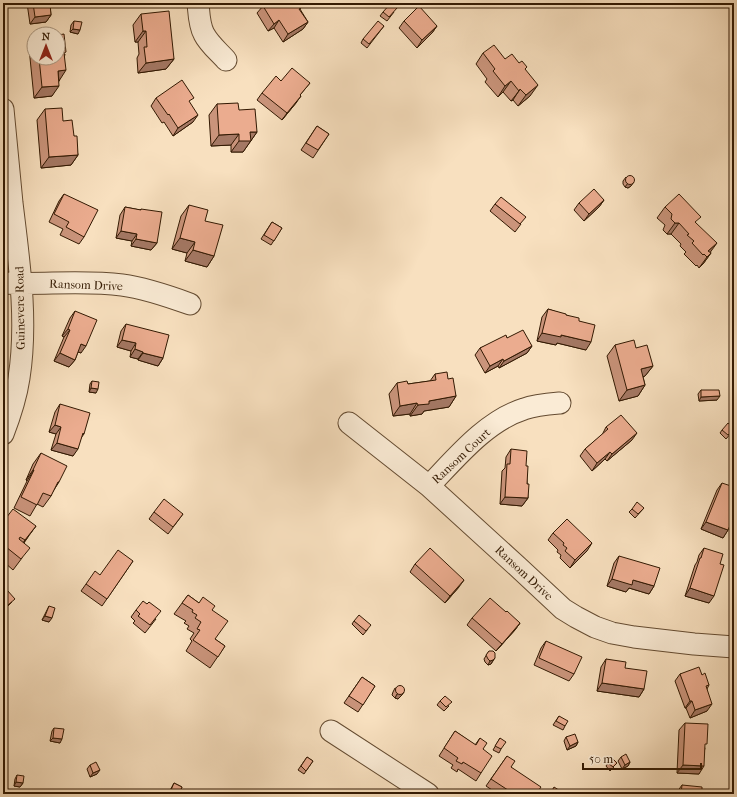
<svg xmlns="http://www.w3.org/2000/svg" width="737" height="797" font-family="'IM FELL French Canon',serif">
  <rect width="100%" height="100%" fill="#f8e0bf"/>
  <filter id="stains"><feTurbulence type="fractalNoise" baseFrequency=".005" numOctaves="4"/><feColorMatrix values="0 0 0 0 .2 0 0 0 0 .09 0 0 0 0 .02 0 0 0 .5 -.17"/></filter>
  <radialGradient id="worn" r=".72"><stop offset=".6" stop-color="#630" stop-opacity="0"/><stop offset="1" stop-color="#630" stop-opacity=".3"/></radialGradient>
  <g fill="none" stroke-linecap="round" stroke-linejoin="round">
    <defs>
      <path id="minor" d="M198,3C199,13 199,25 204,34C209,44 219,52 226,60
        M3,109C6,140 9,172 12,203C19,261 28,320 19,378C16,398 10,416 3,434
        M3,283C43,285 83,280 122,285C145,288 168,296 190,304
        M349,423L429,486L518,567L563,609L576,617L595,627L612,633L634,637L694,644L734,647
        M429,486C456,458 486,421 524,409C535,405 548,404 560,403
        M331,731L428,794"/>
    </defs>
    <!-- minor casing -->
    <use href="#minor" stroke="#644b31" stroke-width="23"/>
    <!-- minor -->
    <use href="#minor" stroke="#faebd5" stroke-width="21"/>
  </g>
  <!-- wall -->
  <path fill="#ca947b" stroke="#321902" d="M27,3H52L50,6L51,15L46,22L30,24Z
    M263,6L301,8L300,9L308,22L303,29L283,42L274,28L268,31L257,13Z
    M383,12H394L387,21L380,16Z
    M141,14L174,59L166,69L138,73L137,58L139,54L138,42H135L133,25Z
    M74,21L78,34L70,32L71,25Z
    M404,21L437,26L432,33L417,48L399,28Z
    M384,26L367,48L361,43L363,39Z
    M34,41V58H58L65,54L59,81L52,96L34,98L29,48Z
    M483,53L505,59L525,69L530,96L518,106L513,100L511,101L503,92L498,97L485,82L487,79L476,64Z
    M281,81L310,83L300,95L296,103L282,120L257,100L262,93Z
    M156,98L190,103L193,122L173,136L164,122L162,123L151,106Z
    M217,104L239,110L257,132L243,152H231V145L211,146L209,115Z
    M45,109L63,121L74,136L78,155L71,165L41,168L37,120Z
    M317,126L329,134L313,158L301,150Z
    M626,177L631,186L628,188L625,187L623,184V181Z
    M64,194L84,237L79,244L60,235L63,229L49,222L59,201Z
    M604,200L599,207L584,221L574,210L579,203Z
    M495,204L521,224L515,232L490,211Z
    M189,205L205,221L214,256L207,267L185,261L187,253L172,249L181,216Z
    M125,207L140,210L141,209L157,243L151,250L131,246L132,241L116,238L120,215Z
    M665,207L696,223L711,253L703,264L699,268L697,265L696,266L684,254L686,252L680,246L681,244L671,234H667L663,230L665,225L657,218Z
    M272,222L282,228L271,245L261,239Z
    M548,309L566,315L579,321L586,350L557,343L556,345L537,341L542,317Z
    M75,311L81,353L78,352L75,360L69,367L54,361L64,337L62,336L70,318Z
    M126,324L163,358L158,366L138,360V359L130,357L131,351L117,347L121,331Z
    M507,338L532,346L527,353L499,368L498,366L485,373L475,355L480,348Z
    M615,345L636,348L653,366L645,376L643,377L645,385L638,396L619,401L607,356Z
    M435,374L448,379L456,396L449,407L424,411L422,414L410,416V414L393,416L389,394L397,383L408,384L430,381Z
    M92,381L96,393L89,392L90,384Z
    M701,390L717,400L699,401L698,394Z
    M60,404L84,434L81,438L73,456L51,450L56,434L49,432L55,412Z
    M606,427L632,440L607,461L605,459L592,471L580,456L585,449L602,435Z
    M722,430L732,432L726,439L720,433Z
    M511,449L526,466L528,498L522,506L500,504L502,471L505,468L506,457Z
    M41,453L53,490L51,496L43,507L37,504L30,516L14,508L27,481L26,480L33,464Z
    M734,466V472L731,470Z
    M722,483L728,530L723,538L701,529L717,490Z
    M644,508L635,518L629,512L632,509Z
    M154,512L183,514L168,534L149,519Z
    M3,522L28,537L24,543L22,558L13,570L4,562L3,563Z
    M553,533L587,551L570,568L560,558L561,555L557,552L558,550L548,540Z
    M704,548L720,564L709,603L685,596L695,565L697,562L699,555Z
    M619,556L654,586L649,594L629,588L626,592L607,586L614,563Z
    M133,561L102,606L81,591L86,584L100,575Z
    M415,564L459,587L445,603L410,572Z
    M3,593L12,602L5,609L3,606Z
    M188,595L199,603L212,610L215,639L225,646L210,668L186,651L192,641L190,639L194,633L187,629L189,626L184,623L186,621L174,614Z
    M49,606V622L42,620Z
    M136,610L156,619L145,633L133,623L135,621L131,617Z
    M506,612L520,623L515,630L496,651L467,625L472,618Z
    M354,621L368,629L363,635L352,624Z
    M546,641L574,674L569,681L534,665L541,648Z
    M489,651L495,658L491,664L488,665L485,662L484,659Z
    M606,659L625,668L644,689L639,697L597,691L601,667Z
    M680,674L702,675L709,685L707,689V711L690,718L686,708H685L675,681Z
    M362,677L375,686L358,712L344,703Z
    M395,688L404,692L401,696L398,699L395,698L392,695L393,692Z
    M440,701L449,706L444,711L437,705Z
    M559,716L565,726L563,730L553,725Z
    M685,723L705,748L699,774L677,773L679,730Z
    M54,728L60,743L50,741L52,731Z
    M455,731L475,745L480,738L483,749L481,773L476,781L458,769L457,772L451,768L453,765L439,756Z
    M566,737L578,742L576,746L567,750L564,741Z
    M500,738L501,749L499,753L493,750Z
    M507,756L511,767L536,794H498L486,786Z
    M307,757L313,761L304,774L298,770Z
    M621,757L630,762L628,766L622,769L618,761Z
    M608,763L614,767L610,771L606,766Z
    M90,765L97,774L90,777L87,769Z
    M17,775L23,783L20,787L14,786L15,779Z
    M174,783L182,787L179,794H168Z
    M682,785L702,794H677V792Z"/>
  <!-- shaded-wall -->
  <path fill="#a47864" stroke="#321902" d="M145,3H160L159,4L143,6Z
    M51,15L46,22L30,24L35,17Z
    M279,20L274,28L268,31L274,24Z
    M308,22L303,29L283,42L288,34Z
    M437,26L432,33L417,48L422,40Z
    M73,29L80,30L78,34L70,32Z
    M143,31H146L138,42H135Z
    M174,59L166,69L138,73L146,63Z
    M66,70L59,81L58,71Z
    M511,81L503,92L498,97L505,86Z
    M538,85L530,96L518,106L526,95Z
    M59,86L52,96L34,98L42,87Z
    M520,89L513,100L511,101L519,91Z
    M301,96L296,103L282,120L287,113Z
    M198,115L193,122L173,136L178,128Z
    M250,132H257L243,152H231L239,141Z
    M239,134L231,145L211,146L219,135Z
    M78,155L71,165L41,168L49,157Z
    M634,182L631,186L628,188L625,187L628,183Z
    M604,200L599,207L584,221L589,214Z
    M675,223H679L671,234H667Z
    M121,231L137,234L132,241L116,238Z
    M180,238L195,242L187,253L172,249Z
    M136,239L157,243L151,250L131,246Z
    M717,243L709,254L708,251Z
    M193,250L214,256L207,267L185,261Z
    M711,253L703,264L699,268L707,257Z
    M68,329L70,330L64,337L62,336Z
    M542,333L561,335L591,342L586,350L557,343L556,345L537,341Z
    M122,340L136,343L131,351L117,347Z
    M81,344L86,346L81,353L76,351Z
    M532,346L527,353L499,368L504,361Z
    M135,349L143,352L138,359L130,357Z
    M60,353L75,360L69,367L54,361Z
    M143,353L163,358L158,366L138,360Z
    M503,359L498,366L485,373L490,366Z
    M653,366L645,376L634,380L641,369Z
    M645,385L638,396L619,401L627,390Z
    M91,388L98,389L96,393L89,392Z
    M456,396L449,407L424,411L422,414L410,416L418,405L429,401Z
    M720,396L717,400L699,401L701,397Z
    M417,403L410,414L393,416L400,406Z
    M55,425L61,427L56,434L49,432Z
    M637,433L632,440L607,461L612,454Z
    M57,443L78,449L73,456L51,450Z
    M610,452L605,459L592,471L597,463Z
    M33,470H34L27,481L26,480Z
    M58,482H59L52,493Z
    M505,497L528,498L522,506L500,504Z
    M706,522L728,530L723,538L701,529Z
    M36,526L28,537L17,551L25,540Z
    M592,543L587,551L570,568L575,560Z
    M612,579L633,580L654,586L649,594L629,588L626,592L607,586Z
    M464,580L459,587L445,603L450,596Z
    M690,588L714,596L709,603L685,596Z
    M45,616L52,618L49,622L42,620Z
    M520,623L515,630L496,651Z
    M493,660L491,664L488,665L490,661Z
    M602,683L644,689L639,697L597,691Z
    M404,692L401,696L398,699L395,698L397,694Z
    M690,701H692L686,708H685Z
    M712,704L707,711L690,718L695,710Z
    M53,738L62,739L60,743L50,741Z
    M578,742L576,746L567,750L570,746Z
    M630,762L628,766L622,769L625,765Z
    M683,765L704,766L699,774L677,773Z
    M100,770L97,774L90,777L93,773Z
    M16,782L23,783L20,787L14,786Z"/>
  <!-- building -->
  <path fill="#ebac8f" stroke="#321902" d="M33,3H50L51,15L35,17Z
    M267,3H298L301,8L299,9L308,22L288,34L279,20L274,24L263,6Z
    M391,3L397,8L389,17L383,12Z
    M419,6L437,26L422,40L404,21Z
    M169,11L174,59L146,63L144,47H147L146,31H143L141,14Z
    M74,21L82,22L80,30L73,29Z
    M378,21L384,26L369,44L363,39Z
    M64,34L66,52L64,53L66,70L58,71L59,86L42,87L39,58H58V35Z
    M494,45L505,59L512,54L519,63L522,61L527,67L525,69L538,85L526,95L520,89L519,91L511,81L505,86L493,71L495,69L483,53Z
    M292,68L310,83L300,95L301,96L287,113L262,93L276,76L281,81Z
    M182,80L194,98L189,101L198,115L178,128L169,114L168,115L156,98Z
    M238,103L239,110L255,109L257,132H250L251,141H239V134L219,135L217,104Z
    M62,108L63,121L72,120L74,136H77L78,155L49,157L45,109Z
    M317,126L329,134L318,150L306,143Z
    M625.5 180a4.5 4.5 0 1 1 9 0a4.5 4.5 0 1 1-9 0Z
    M594,189L604,200L589,214L579,203Z
    M64,194L98,210L84,237L66,227L69,222L54,214Z
    M679,194L701,217L695,222L717,243L708,251L711,253L707,257L704,254L703,255L692,243L694,241L687,235L689,234L679,223H675L671,219L672,214L665,207Z
    M501,197L526,217L520,224L495,204Z
    M189,205L208,210L205,221L223,225L214,256L193,250L195,242L180,238Z
    M125,207L141,210V209L162,212L157,243L136,239L137,234L121,231Z
    M272,222L282,228L274,241L264,235Z
    M548,309L566,314V315L579,318V321L595,325L591,342L561,335V337L542,333Z
    M75,311L97,320L86,346L81,344L75,360L60,353L70,330L68,329Z
    M126,324L169,335L163,358L143,353V352L135,349L136,343L122,340Z
    M523,330L532,346L504,361L503,359L490,366L480,348L506,335L507,338Z
    M634,340L636,348L647,345L653,366L641,369L645,385L627,390L615,345Z
    M447,372L448,379L453,378L456,396L429,401V404L418,405L417,403L400,406L397,383L407,381L408,384L436,380L435,374Z
    M92,381L99,382L98,389L91,388Z
    M701,390H719L720,396L701,397Z
    M60,404L90,413L84,434L83,433L78,449L57,443L61,427L55,425Z
    M621,415L637,433L612,454L610,452L597,463L585,449L608,429L606,427Z
    M728,423L734,428V429L728,435L722,430Z
    M511,449L527,451L526,466H528L527,484H529L528,498L505,497L507,464H510Z
    M41,453L67,466L59,482H58L51,496L43,493L37,505L21,497L34,470H33Z
    M722,483L734,487V516L728,530L706,522Z
    M164,499L183,514L173,527L154,512Z
    M637,502L644,508L638,514L632,509Z
    M13,509L36,526L25,540L20,537L19,539L30,548L21,559L6,547L3,550V522Z
    M567,519L592,543L575,560L565,551L567,548L563,545L564,543L553,533Z
    M430,548L464,580L450,596L415,564Z
    M704,548L723,554L720,564L724,565L714,596L690,588L700,558H701Z
    M118,550L133,561L107,599L86,584L95,571L100,575Z
    M619,556L660,568L654,586L633,580L632,585L612,579Z
    M7,590L15,599L8,605L3,599V593Z
    M188,595L199,603L203,597L215,606L212,610L228,621L215,639L225,646L218,657L193,640L200,630L197,629L201,622L195,618L197,615L192,612L193,610L182,603Z
    M490,598L506,612L507,611L520,623L502,644L472,618Z
    M143,601L147,604L149,602L161,611L150,625L138,616L140,614L136,610Z
    M49,606L55,608L52,618L45,616Z
    M359,615L371,625L366,631L354,621Z
    M546,641L582,657L574,674L539,658Z
    M489,651H493L495,653V658L493,660L490,661L488,659L486,655Z
    M3,655H6L5,663H3Z
    M606,659L626,662L625,668L647,671L644,689L602,683Z
    M699,667L702,675L705,673L709,685L706,686L712,704L695,710L692,701H690L680,674Z
    M362,677L375,686L363,705L349,696Z
    M395.5 690a4.5 4.5 0 1 1 9 0a4.5 4.5 0 1 1-9 0Z
    M445,696L452,702L446,707L440,701Z
    M559,716L568,721L565,726L556,721Z
    M685,723L708,724L707,744H705L704,766L683,765Z
    M54,728L64,729L62,739L53,738Z
    M455,731L476,745L480,738L487,743L483,749L492,756L481,773L463,762L462,764L456,761L458,758L444,748Z
    M575,734L578,742L570,746L566,737Z
    M500,738L506,742L501,749L495,746Z
    M626,754L630,762L625,765L621,757Z
    M507,756L515,761L511,767L541,787L536,794H514L491,779Z
    M307,757L313,761L306,771L301,766Z
    M612,758L617,763L613,767L608,763Z
    M96,762L100,770L93,773L90,765Z
    M17,775L24,776L23,783L16,782Z
    M174,783L182,787L179,794L171,790Z
    M682,785L702,787V794H681Z
    M554,787L565,794H550Z
    M352,791L358,794H350Z"/>
  <g text-anchor="middle" dominant-baseline="central" stroke-width="3" stroke-linejoin="round" paint-order="stroke">
    <!-- street labels -->
    <g font-size="12" fill="#321902" stroke="#faebd5">
      <text transform="translate(86 285) rotate(2)">Ransom Drive</text>
      <text transform="translate(20 308) rotate(-91)">Guinevere Road</text>
      <text transform="translate(461 456) rotate(-43)">Ransom Court</text>
      <text transform="translate(524 573) rotate(43)">Ransom Drive</text>
    </g>
  </g>
  <!-- margin -->
  <rect width="737" height="797" fill="none" stroke="#f8e0bf" stroke-width="16"/>
  <rect x="4" y="4" width="729" height="789" fill="none" stroke="#321902" stroke-width="2"/>
  <rect x="8" y="8" width="721" height="781" fill="none" stroke="#321902"/>
  <!-- north arrow -->
  <g transform="translate(46 46)"><circle r="19" fill="#faebd5" stroke="#aa9781"/>
  <path d="M0-3L7 15L0 10L-7 15Z" fill="#8f2418"/>
  <text y="-6" font-size="11" font-weight="bold" text-anchor="middle" fill="#321902">N</text>
  </g>
  <!-- scale -->
  <path d="M583 763v6h118v-6" fill="none" stroke="#321902" stroke-width="2"/>
  <text x="589" y="763" font-size="12" fill="#321902" stroke="#faebd5" stroke-width="3" paint-order="stroke">50 m</text>
  <rect width="100%" height="100%" filter="url(#stains)"/>
  <rect width="100%" height="100%" fill="url(#worn)"/>
</svg>
